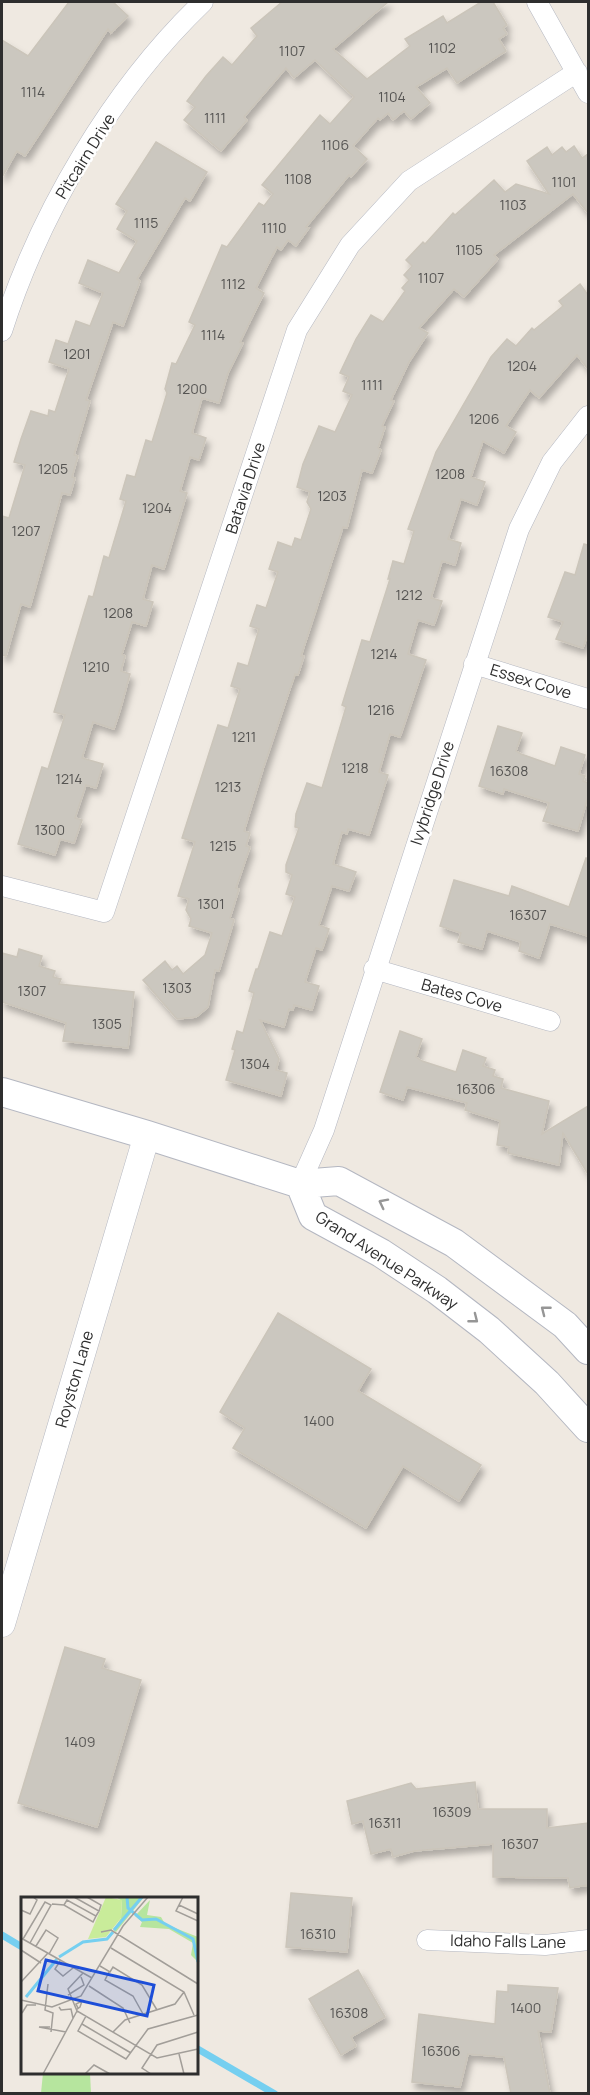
<svg xmlns="http://www.w3.org/2000/svg" width="590" height="2095" font-family="Manrope,sans-serif">
  <defs>
    <filter id="shadow"><feDropShadow dx="3.5" dy="6" stdDeviation="3" flood-color="#0004"/></filter>
  </defs>
  <rect width="100%" height="100%" fill="#efe9e1"/>
  <!-- green -->
  <path fill="#b6e59e" d="M43,2073H90L91,2093H41Z"/>
  <g fill="none" stroke-linecap="round" stroke-linejoin="round">
    <!-- stream -->
    <path stroke="#75cff0" stroke-width="7" d="M2,1935L22,1947
      M196,2048L275,2094"/>
  </g>
  <!-- building -->
  <path fill="#cbc7bf" stroke="#cbc5ba" stroke-width="1.5" filter="url(#shadow)" d="M69,2H113L128,16L111,33L108,29L25,156L17,151L2,177V40L28,56Z
    M282,2H388L333,49L367,79L410,46L405,39L443,16L447,23L481,2H493L507,25L503,28L507,34L499,39L506,51L457,83L447,68L416,87L430,103L411,119L404,111L393,120L388,113L380,120L378,118L353,146L367,159L351,177L349,175L306,227L309,228L296,246L288,240L281,250L277,247L256,288L264,293L240,342L243,343L228,373L219,403L202,398L192,433L206,438L199,460L190,457L180,491L187,493L164,569L152,565L143,599L153,602L146,626L132,622L122,654L125,656L121,671L130,674L121,707L114,729L93,722L82,758L103,764L96,788L86,785L75,818L82,820L74,843L60,839L55,855L18,844L42,767L48,769L65,715L54,712L89,596L93,597L104,556L109,558L126,501L120,499L127,475L135,477L146,440L152,442L167,393L165,389L172,363L176,364L195,325L189,322L222,245L227,247L259,203L264,206L273,194L262,185L320,115L330,124L354,97L315,60L294,78L286,68L244,117L247,120L221,151L184,120L195,107L187,101L206,76L223,57L232,65L257,36L251,28Z
    M156,142L207,172L190,201L185,198L137,279L140,281L123,326L113,322L86,400L90,401L74,455L78,456L72,477L75,478L70,495L62,493L30,607L21,604L6,656L2,655V516L9,518L25,465L14,462L21,439L31,411L48,416L49,410L55,412L69,369L49,362L56,340L68,344L76,321L90,326L103,293L79,283L88,260L119,273L137,241L117,229L127,211L116,204Z
    M574,146L582,158L588,154V213L573,194L494,255L498,259L464,297L454,289L419,328L428,333L409,362L391,400L394,401L382,426L385,427L378,448L381,450L372,473L362,470L347,528L343,527L301,656H304L298,675L295,674L263,769L244,831L250,833L246,846L250,847L236,888L239,889L230,918L234,920L219,971L215,970L208,1007L196,1017L177,1019L143,980L165,961L172,970L177,966L183,974L205,955L212,933L189,926L191,919L186,910L189,899L178,896L195,842L182,838L218,725L228,728L240,689L231,686L238,663L248,666L259,629L250,626L257,605L266,608L278,572L269,569L278,542L292,547L295,538L301,540L311,509L307,502L310,492L297,487L303,464L319,426L335,432L352,395L343,391L349,377L340,373L356,339L371,315L383,322L405,291L402,288L409,280L404,275L412,266L406,260L423,242L425,244L453,213L455,215L494,180L505,192L516,184L549,194L527,161L547,147L552,155L562,147L566,152Z
    M580,284L588,295V369L577,355L539,398L530,390L506,426L516,432L504,453L483,441L471,477L485,482L477,505L461,499L448,539L461,543L455,565L442,561L431,598L442,601L434,625L418,620L408,654L426,660L400,737L390,734L379,772L388,775L369,835L348,829L347,834L342,832L333,864L356,872L349,891L332,886L319,925L329,929L322,950L316,948L305,982L319,986L312,1010L294,1005L293,1010L289,1009L284,1027L260,1020L279,1059L276,1070L287,1073L281,1096L226,1080L235,1050L232,1049L237,1031L243,1033L254,993L249,991L256,969H258L270,932L282,936L295,897L286,894L292,875L286,872V865L299,828L295,827L296,814L307,783L322,788L346,707L342,705L362,640L370,642L390,579H388L393,561L404,564L414,531L408,529L436,452L491,357L507,339L516,346L532,328L534,330L563,306L559,301Z
    M584,544L588,545V633L583,648L556,639L563,622L548,617L565,572L575,575Z
    M498,726L522,733L516,751L521,754L555,766L561,747L585,755L579,774L585,776L583,781L588,783V797L578,831L543,821L549,803L504,789L503,794L479,786Z
    M586,858L588,859V936L550,924L539,958L519,951L521,942L487,931L482,949L458,942L461,933L440,926L454,880L509,896L512,886L569,907Z
    M19,949L42,956L39,966L55,971L53,977L61,979L59,984L134,992L128,1048L63,1041L66,1023L2,1002V953L17,957Z
    M400,1031L422,1039L416,1057L422,1061L456,1072L463,1050L486,1058L483,1066L495,1070L493,1076L503,1079L501,1088L549,1101L542,1134L588,1106V1174L563,1133L559,1165L508,1153L509,1147L497,1145L500,1121L465,1110L467,1103L407,1087L403,1100L380,1092Z
    M278,1313L371,1369L358,1391L481,1465L459,1501L403,1466L366,1528L233,1448L245,1428L220,1412Z
    M65,1647L105,1659L102,1668L141,1680L97,1827L18,1803Z
    M475,1782L478,1809H547V1828L588,1823V1885L570,1888L568,1878L493,1877V1844L414,1851L393,1857L391,1849L371,1854L363,1821L352,1824L347,1801L411,1783L416,1789Z
    M291,1893L352,1898L347,1952L286,1947Z
    M358,1970L385,2017L351,2037L356,2046L341,2055L309,1999Z
    M508,1985L558,1988L551,2032L538,2031L550,2094H511L504,2057L468,2054L460,2087L412,2082L419,2014L495,2024L497,1991L508,1992Z"/>
  <g fill="none" stroke-linecap="round" stroke-linejoin="round">
    <defs>
      <path id="minor" d="M537,2L588,93
        M2,331C40,212 113,88 203,2
        M474,664L588,699
        M2,886L104,912L297,330L350,245L409,181L577,72
        M374,969L550,1021
        M300,1184L324,1130L519,529L552,462L588,416
        M427,1940L545,1945L588,1940"/>
      <path id="tertiary" d="M2,1624L147,1135"/>
      <path id="secondary" d="M2,1092L147,1135L300,1184L339,1181L454,1243L565,1325L588,1350
        M300,1184L313,1216L381,1253L437,1290L489,1330L547,1383L588,1428"/>
    </defs>
    <!-- minor casing -->
    <use href="#minor" stroke="#b4b7c1" stroke-width="21"/>
    <!-- tertiary casing -->
    <use href="#tertiary" stroke="#b4b7c1" stroke-width="27"/>
    <!-- secondary casing -->
    <use href="#secondary" stroke="#b4b7c1" stroke-width="30"/>
    <!-- minor -->
    <use href="#minor" stroke="#fff" stroke-width="20"/>
    <!-- tertiary -->
    <use href="#tertiary" stroke="#fff" stroke-width="26"/>
    <!-- secondary -->
    <use href="#secondary" stroke="#fff" stroke-width="28"/>
  </g>
  <!-- one-way arrows -->
  <defs><path id="oneway-chevron" d="M-2-3.5L2.5 0L-2 3.5" fill="none" stroke-width="1.6" stroke-linecap="round" stroke-linejoin="round" transform="scale(1.5)"/></defs>
  <g stroke="#969696">
    <use href="#oneway-chevron" transform="translate(383 1203) rotate(-153)"/>
    <use href="#oneway-chevron" transform="translate(545 1310) rotate(-142)"/>
    <use href="#oneway-chevron" transform="translate(474 1319) rotate(38)"/>
  </g>
  <g text-anchor="middle" dominant-baseline="central" stroke-width="5" stroke-linejoin="round" paint-order="stroke">
    <!-- number labels -->
    <g font-size="14" fill="#555452">
      <text x="442" y="47">1102</text>
      <text x="292" y="50">1107</text>
      <text x="33" y="91">1114</text>
      <text x="392" y="96">1104</text>
      <text x="215" y="117">1111</text>
      <text x="335" y="144">1106</text>
      <text x="298" y="178">1108</text>
      <text x="564" y="181">1101</text>
      <text x="513" y="204">1103</text>
      <text x="146" y="222">1115</text>
      <text x="274" y="227">1110</text>
      <text x="469" y="249">1105</text>
      <text x="431" y="277">1107</text>
      <text x="233" y="283">1112</text>
      <text x="213" y="334">1114</text>
      <text x="77" y="353">1201</text>
      <text x="522" y="365">1204</text>
      <text x="372" y="384">1111</text>
      <text x="192" y="388">1200</text>
      <text x="484" y="418">1206</text>
      <text x="53" y="468">1205</text>
      <text x="450" y="473">1208</text>
      <text x="332" y="495">1203</text>
      <text x="157" y="507">1204</text>
      <text x="26" y="530">1207</text>
      <text x="409" y="594">1212</text>
      <text x="118" y="612">1208</text>
      <text x="384" y="653">1214</text>
      <text x="96" y="666">1210</text>
      <text x="381" y="709">1216</text>
      <text x="244" y="736">1211</text>
      <text x="355" y="767">1218</text>
      <text x="509" y="770">16308</text>
      <text x="69" y="778">1214</text>
      <text x="228" y="786">1213</text>
      <text x="50" y="829">1300</text>
      <text x="223" y="845">1215</text>
      <text x="211" y="903">1301</text>
      <text x="528" y="914">16307</text>
      <text x="177" y="987">1303</text>
      <text x="32" y="990">1307</text>
      <text x="107" y="1023">1305</text>
      <text x="255" y="1063">1304</text>
      <text x="476" y="1088">16306</text>
      <text x="319" y="1420">1400</text>
      <text x="80" y="1741">1409</text>
      <text x="452" y="1811">16309</text>
      <text x="385" y="1822">16311</text>
      <text x="520" y="1843">16307</text>
      <text x="318" y="1933">16310</text>
      <text x="526" y="2007">1400</text>
      <text x="349" y="2012">16308</text>
      <text x="441" y="2050">16306</text>
    </g>
    <!-- street labels -->
    <g font-size="16" fill="#2e2e2e" stroke="#fff">
      <text transform="translate(85 156) rotate(-58)">Pitcairn Drive</text>
      <text transform="translate(245 488) rotate(-72)">Batavia Drive</text>
      <text transform="translate(531 681) rotate(17)">Essex Cove</text>
      <text transform="translate(432 793) rotate(-72)">Ivybridge Drive</text>
      <text transform="translate(462 995) rotate(16)">Bates Cove</text>
      <text transform="translate(387 1260) rotate(33)">Grand Avenue Parkway</text>
      <text transform="translate(74 1379) rotate(-74)">Royston Lane</text>
      <text transform="translate(508 1941) rotate(1)">Idaho Falls Lane</text>
    </g>
  </g>
  <!-- overview -->
  <g transform="translate(21 1897)">
    <rect width="177" height="177" fill="#efe9e1"/>
    <path d="M95,0H123L95,35L92,33L100,21L101,4ZM129,3L126,18L140,20L144,27L177,40V65L170,58L172,46L148,32L119,30L121,25L114,19Z" fill="#b6e59e"/>
    <path d="M85,0L101,3L100,21L85,40L67,42Z" fill="#c9ec9a"/>
    <path fill="none" stroke="#75cff0" stroke-width="3" d="M106,0L107,11L121,23L135,22L172,42L177,65M93,33L121,0M38,60L62,45L86,42L92,35M5,100L36,62"/>
    <path fill="none" stroke="#a29e99" stroke-width="1.5" d="M53,0L78,14L75,19M66,0L80,8L78,14M162,0L155,14L177,24M31,7L43,8L72,25L75,19L46,3L43,8M158,8L177,17M0,13L9,17L16,3L12,0M80,35L90,33L177,87M0,41L71,81M2,42L24,5L30,8L9,46M15,49L25,33L37,41L28,57M90,51L163,95L173,118M0,53L20,66M39,64L34,72L42,79L52,71M79,69L89,75L92,70L121,88L136,113M88,75L84,83L112,99L122,117M62,76L47,92L56,114L136,161L177,152M0,85L27,56M27,87L24,113L32,116L30,135M68,89L102,111L109,126M47,98L63,88L60,80M0,103L31,110L60,99L102,29L127,0M38,110L40,113L50,112L52,121M55,113L59,110L61,104L55,107L57,111M1,116L6,108H15M65,119L57,134L105,162L127,132L177,118M61,127L110,156M29,130H18L45,135M92,135L104,123L154,107L163,95M158,157L163,177M22,177L56,114M64,177L73,168L89,177M130,177L121,171L136,148L177,135"/>
    <path fill="#1d4ed8" fill-opacity="0.15" stroke="#1d4ed8" stroke-width="3" d="M25,63L133,88L126,119L17,94Z"/>
    <rect width="177" height="177" fill="none" stroke="#2e2e2e" stroke-width="3"/>
  </g>
  <!-- border -->
  <rect width="590" height="2095" fill="none" stroke="#2e2e2e" stroke-width="6"/>
</svg>
